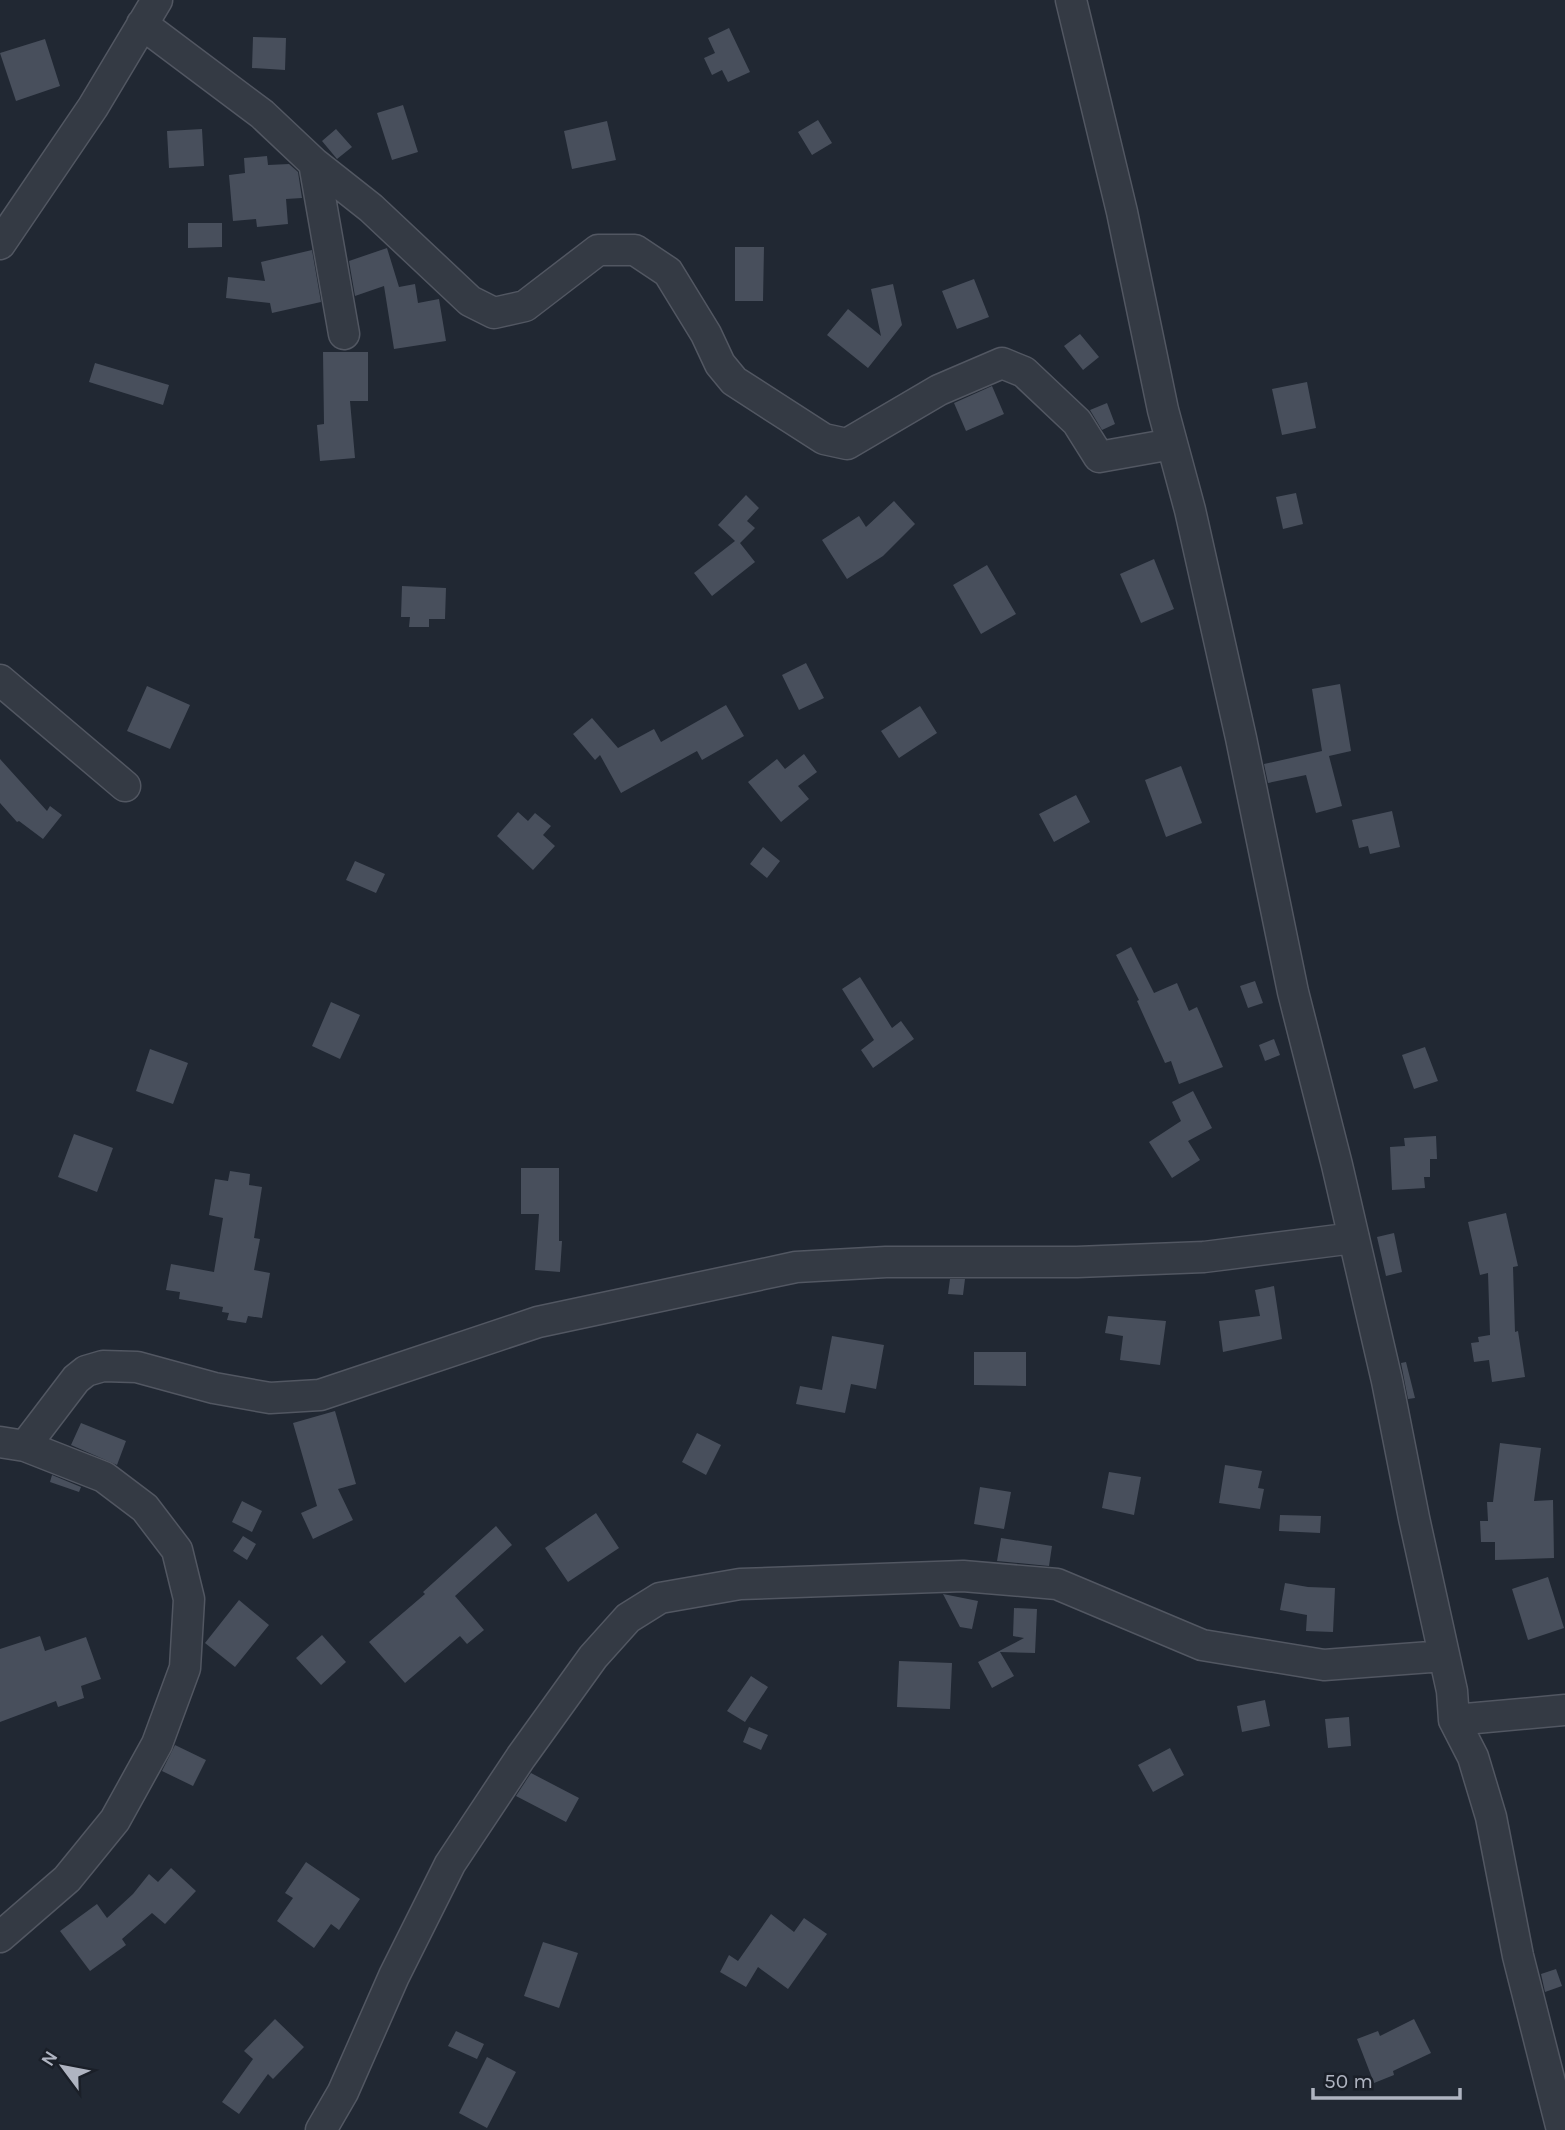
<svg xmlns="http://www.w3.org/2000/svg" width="1565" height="2130" font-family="Karla,sans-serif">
  <rect width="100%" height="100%" fill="#212833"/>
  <!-- building -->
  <path fill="#484f5c" d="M729,28L750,72L728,82L722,70L712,75L704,58L715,53L708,38Z
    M253,37L286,38L285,70L252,68Z
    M45,39L60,86L16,101L0,53Z
    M403,105L418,152L392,160L377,113Z
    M818,120L832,143L812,155L798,132Z
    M607,121L616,160L572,169L564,131Z
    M202,129L204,166L169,168L167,131Z
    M336,129L352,147L337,159L322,141Z
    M267,156L268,165L289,164L298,172L302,198L286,199L288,224L257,227L256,219L233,221L229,175L245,173L244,158Z
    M188,223H222V247L188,248Z
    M735,247H764L763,301H735Z
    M387,248L399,287L415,284L418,303L439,299L446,341L394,349L384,286L355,296L349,261Z
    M312,250L321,302L272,313L270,303L226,298L228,277L265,281L261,262Z
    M974,279L989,317L957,329L942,291Z
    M893,284L902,325L868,368L827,335L848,309L881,336L871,289Z
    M1080,334L1099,357L1083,370L1064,346Z
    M323,352H368V401H350L355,458L320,461L317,425L324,424Z
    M95,363L169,385L163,405L89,382Z
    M1307,382L1316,428L1282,435L1272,389Z
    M992,386L1004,414L966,431L954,403Z
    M1107,403L1115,424L1102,430L1090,410Z
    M1296,493L1303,524L1283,529L1276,497Z
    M746,495L759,508L747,521L755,528L740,543L755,562L712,596L694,573L735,541L718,525Z
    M894,501L915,524L883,556L847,579L822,540L859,516L866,527Z
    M1154,559L1174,609L1141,623L1120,574Z
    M987,565L1016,614L981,634L953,585Z
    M402,586L446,588L445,619H429V627H409L410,617H401Z
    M806,663L824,698L799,710L782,675Z
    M1340,684L1351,751L1329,756L1342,806L1316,813L1306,775L1268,783L1264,764L1322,751L1312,689Z
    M147,686L190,705L170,749L127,731Z
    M726,705L744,736L702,760L697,751L621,793L600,755L595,760L573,734L592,718L618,748L654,729L661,742Z
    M920,706L937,733L899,758L881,731Z
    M804,754L817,772L798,786L809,799L781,822L748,782L777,759L785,769Z
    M0,759L47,811L50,806L62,815L43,839L19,821L17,822L0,803Z
    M1181,766L1202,823L1166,837L1145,780Z
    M1076,795L1090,822L1054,842L1039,814Z
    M1392,811L1400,847L1370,854L1368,846L1359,848L1352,820Z
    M518,812L528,821L535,813L551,826L543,835L555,846L533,870L497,836Z
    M763,847L780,861L767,878L750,864Z
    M355,861L385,874L376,893L346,880Z
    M1131,947L1154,993L1177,983L1189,1011L1197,1007L1223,1067L1179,1084L1171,1061L1165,1063L1137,1001L1139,1000L1116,955Z
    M860,977L892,1028L901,1021L914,1039L873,1068L861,1050L874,1040L842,989Z
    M1255,981L1263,1003L1248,1008L1240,986Z
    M331,1002L360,1015L340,1059L312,1046Z
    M1274,1039L1280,1055L1265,1061L1259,1045Z
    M1425,1047L1438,1081L1414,1089L1402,1055Z
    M150,1049L188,1063L173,1104L136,1091Z
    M1193,1091L1212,1128L1188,1141L1200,1160L1172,1178L1149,1142L1181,1121L1172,1102Z
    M74,1134L113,1148L97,1192L58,1177Z
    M1436,1136L1437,1159H1430V1177H1424L1425,1188L1392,1190L1390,1147L1405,1146L1404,1138Z
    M521,1168H559V1241H562L560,1272L535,1270L539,1214H521Z
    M230,1171L250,1174L249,1185L262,1187L254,1238L260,1239L254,1270L270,1273L262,1318L248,1316L246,1323L227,1320L229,1313L222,1312L223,1307L179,1299L180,1292L166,1290L171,1264L214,1272L223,1218L209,1215L215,1179L228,1181Z
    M1506,1213L1518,1266L1513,1267L1515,1332L1518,1331L1525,1377L1492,1382L1489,1360L1474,1362L1471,1343L1479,1342L1478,1337L1490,1335L1488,1273L1480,1275L1468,1222Z
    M1394,1233L1402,1272L1386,1276L1377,1237Z
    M950,1279H965L963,1295L948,1294Z
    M1274,1286L1282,1339L1223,1352L1219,1321L1260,1316L1255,1290Z
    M1108,1316L1166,1321L1160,1365L1120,1360L1123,1336L1105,1333Z
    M832,1336L884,1345L876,1389L851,1384L845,1413L796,1404L800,1386L822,1390Z
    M974,1352H1026V1386L974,1385Z
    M1406,1362L1415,1398L1408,1399L1401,1363Z
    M335,1411L356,1484L338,1489L353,1520L313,1539L301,1513L317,1506L293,1423Z
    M81,1423L126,1441L117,1465L71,1445Z
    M697,1433L721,1445L706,1475L682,1462Z
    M1500,1443L1541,1448L1534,1501L1553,1500L1554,1558L1495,1560V1542H1481L1480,1521H1488L1487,1502H1493Z
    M1225,1465L1262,1471L1258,1488L1264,1489L1260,1509L1219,1503Z
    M1109,1472L1141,1477L1134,1515L1102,1508Z
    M52,1475L81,1487L79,1492L50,1482Z
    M980,1487L1011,1492L1004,1529L974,1524Z
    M242,1501L262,1511L252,1532L232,1522Z
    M596,1513L619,1548L568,1582L545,1548Z
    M1280,1515L1321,1516L1320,1533L1279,1531Z
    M496,1526L512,1545L455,1596L484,1630L467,1644L460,1636L405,1683L369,1642L425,1594L423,1592Z
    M243,1536L256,1544L247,1560L233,1551Z
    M1001,1538L1052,1546L1049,1566L997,1561Z
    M1548,1577L1564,1628L1528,1640L1512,1589Z
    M1285,1583L1308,1587L1335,1588L1333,1632L1306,1631L1307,1615L1280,1610Z
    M943,1594L978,1601L972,1629L960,1627Z
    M239,1600L269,1625L235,1667L205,1643Z
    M1014,1608L1037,1609L1035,1653L1000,1652L1014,1676L992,1688L978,1662L1024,1638L1013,1636Z
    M322,1635L346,1662L321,1685L296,1658Z
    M40,1636L45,1651L86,1637L101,1679L81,1686L84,1698L58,1707L56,1701L0,1722V1649Z
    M899,1661L952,1663L950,1709L897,1707Z
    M751,1676L768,1687L745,1722L727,1711Z
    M1265,1700L1270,1726L1242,1732L1237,1706Z
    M1349,1717L1351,1746L1328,1748L1325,1719Z
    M749,1727L768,1735L761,1750L743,1742Z
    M175,1745L206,1760L193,1786L162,1771Z
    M1170,1748L1184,1775L1153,1792L1138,1765Z
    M531,1773L579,1798L566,1822L516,1796Z
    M306,1862L360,1899L339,1930L331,1924L314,1948L277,1921L293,1898L285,1893Z
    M171,1868L196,1891L165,1924L152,1913L122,1939L126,1945L90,1971L60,1931L97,1904L107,1918L133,1894L149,1874L158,1882Z
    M771,1914L794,1932L804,1918L827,1934L788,1989L758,1967L746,1987L720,1972L729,1955L738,1961Z
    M543,1942L578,1953L559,2008L524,1996Z
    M1556,1969L1562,1986L1545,1992L1541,1974Z
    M275,2019L304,2047L273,2079L268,2074L239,2114L222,2102L253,2059L244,2051Z
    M1414,2019L1431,2053L1393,2071L1394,2075L1374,2083L1357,2039L1378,2031L1380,2036Z
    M456,2031L484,2044L477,2059L448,2046Z
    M487,2057L516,2072L487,2128L459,2113Z"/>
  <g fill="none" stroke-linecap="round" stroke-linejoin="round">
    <defs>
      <path id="minor" d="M1071,0L1122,212L1163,410L1190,510L1241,738L1293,992L1337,1165L1387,1381L1414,1518L1452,1691L1454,1720L1473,1757L1491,1817L1518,1956L1562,2130
        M142,24L262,114L314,163L371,208L470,301L494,313L525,306L598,250H635L668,272L706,334L720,364L734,381L824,439L847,444L939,390L1002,363L1024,372L1077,422L1099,457L1172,444
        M314,163L344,334
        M0,244L93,107L157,0
        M0,680L125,786
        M0,1442L25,1446L104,1477L145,1508L177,1550L189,1599L185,1668L157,1744L115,1820L67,1879L0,1937
        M25,1446L76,1379L86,1371L103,1366L137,1367L214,1388L270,1398L320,1395L538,1322L796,1267L886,1262H1077L1204,1257L1354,1238
        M1454,1720L1565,1710
        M321,2130L343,2092L394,1976L450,1864L521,1757L593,1657L628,1618L660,1598L740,1584L963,1576L1057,1584L1202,1645L1324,1665L1444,1656"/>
    </defs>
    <!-- minor casing -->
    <use href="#minor" stroke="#525762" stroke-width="33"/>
    <!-- minor -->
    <use href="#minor" stroke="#343a44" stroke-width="30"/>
  </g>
  <!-- north arrow -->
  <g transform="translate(63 2067) rotate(302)" stroke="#1a1f28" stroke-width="5" paint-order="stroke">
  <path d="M0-5L12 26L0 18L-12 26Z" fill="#afb4c1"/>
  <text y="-10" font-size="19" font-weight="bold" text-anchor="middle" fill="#afb4c1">N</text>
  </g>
  <!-- scale -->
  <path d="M1313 2088v10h147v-10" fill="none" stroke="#afb4c1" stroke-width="3.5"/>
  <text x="1324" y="2088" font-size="21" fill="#afb4c1" stroke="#1a1f28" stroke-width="5" paint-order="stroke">50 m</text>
</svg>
